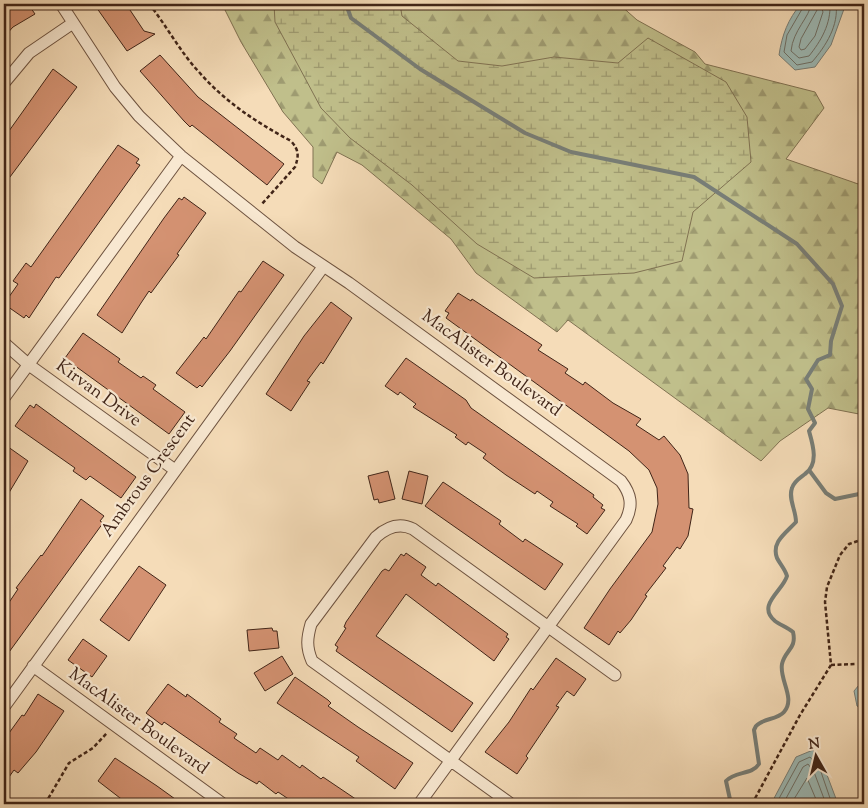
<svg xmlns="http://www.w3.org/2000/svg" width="868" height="808" font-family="'Sorts Mill Goudy',serif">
  <defs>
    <pattern id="forest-firs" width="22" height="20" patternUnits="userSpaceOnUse" patternTransform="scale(1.25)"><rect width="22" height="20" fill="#c0bf8b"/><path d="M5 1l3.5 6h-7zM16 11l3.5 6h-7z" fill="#9e9b71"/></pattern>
    <pattern id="wetland-marsh" width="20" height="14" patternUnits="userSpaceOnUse" patternTransform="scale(1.25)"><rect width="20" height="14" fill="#c0bf8b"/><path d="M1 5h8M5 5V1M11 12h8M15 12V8" fill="none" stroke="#9e9b71"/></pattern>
  </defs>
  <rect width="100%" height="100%" fill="#f5dcb8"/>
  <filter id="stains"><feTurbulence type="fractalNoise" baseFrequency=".004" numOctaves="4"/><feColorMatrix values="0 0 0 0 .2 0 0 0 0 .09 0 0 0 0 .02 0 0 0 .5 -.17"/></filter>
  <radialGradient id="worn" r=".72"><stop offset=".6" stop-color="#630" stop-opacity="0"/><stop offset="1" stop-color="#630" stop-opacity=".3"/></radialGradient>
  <!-- forest -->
  <path fill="url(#forest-firs)" stroke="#807252" d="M222,4H619L637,20L695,52L705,64L815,92L824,108L786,159L864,186V415L828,408L780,441L761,461L568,320L557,332L476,273L451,239L362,165L337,152L322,184L313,177V147L283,112L241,42Z"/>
  <!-- wetland -->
  <path fill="url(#wetland-marsh)" stroke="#807252" d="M274,4H400L402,16L458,61L502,66L554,57L618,63L648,38L726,82L747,117L751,162L693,212L682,261L634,273L534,278L477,244L412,185L350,138L321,108L275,22Z"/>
  <!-- water -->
  <path fill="#9dbab6" stroke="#787e77" d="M801,4H839L844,9L831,45L815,67L795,70L779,55C782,35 788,19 801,4Z
    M864,679V705L861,708L857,706L854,691Z
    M813,750L824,767L838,804H771L796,757Z"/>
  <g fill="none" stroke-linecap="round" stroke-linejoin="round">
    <!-- shore -->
    <path stroke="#6f7067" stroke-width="1" d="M805,4L787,35L784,52L797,65L812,62C826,46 839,25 836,4
      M811,4C810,17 793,30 791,51L799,58L809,56C821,41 831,24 830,4
      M818,9H822L823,12L815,36L805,49L801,50L799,47L801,39Z
      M776,804L799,762L810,757L820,769L832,804
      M783,804L803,767L808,764L814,772L826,804
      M791,804L807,778L818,804"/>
    <!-- stream -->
    <path stroke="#787e77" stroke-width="4" d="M346,4L351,18L420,69L525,133L571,152L694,177L797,244L833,284L842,306L831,341L830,355L818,360L806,379L812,389L808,409L815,423L809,431C813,445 819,464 805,474C800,478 794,481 792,488C788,499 796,510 796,522C786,533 771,542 777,558C780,564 785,569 787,576C783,591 756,605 775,621C780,625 787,627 793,632C797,649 785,650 782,664C779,680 796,698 784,712C777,720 763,718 756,726L754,730L759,764C752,775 735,771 726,781L731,804
      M809,470L826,493L835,499L864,493"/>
  </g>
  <!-- building -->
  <path fill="#d49272" stroke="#412518" d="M4,4H28L35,14L13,27L4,37Z
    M94,4H126L144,31L155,34L127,51Z
    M160,55L198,97L284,164L267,185L192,125L190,127L184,121L140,71Z
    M53,69L77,87L4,185V138Z
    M118,145L139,159L136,163L140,165L59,278L56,277L29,318L26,315L24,318L4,304L18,284L13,281L26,263L31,267Z
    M184,197L206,213L177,254L179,255L151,293L149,291L141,303L122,333L97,315L164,218L179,198L182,200Z
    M263,261L284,275L230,351L202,387L200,385L197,388L176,373L204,337L206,339L239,291L241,292Z
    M458,293L471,301L472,299L542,345L538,350L568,369L565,373L583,385L585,382L613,403L641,419L636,425L659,440L664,436L680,455L688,474L689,508L693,509L688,536L680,549L677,547L663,566L666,568L645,595L647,596L631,620L620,633L618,631L609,645L584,628L610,589L652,532L658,504L657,488L649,470L629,451L446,318L449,313L445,311Z
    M331,302L352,318L323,364L321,362L307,381L310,382L291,411L266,394L304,336Z
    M83,333L120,359L118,362L141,378L143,376L156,385L153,389L185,412L169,434L67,360L65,358Z
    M406,358L466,400L471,408L594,495L593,497L603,505L601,508L605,510L587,534L576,526L578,524L550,506L553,502L537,491L535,494L506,475L483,458L486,454L468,442L466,445L455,437L457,435L413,407L416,404L400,392L398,395L385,386Z
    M36,404L136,477L121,498L90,476L86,480L73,471L75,468L15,426L30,405L34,408Z
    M4,444L28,461L4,501Z
    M388,471L395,499L379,503L378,499L374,500L368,476Z
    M409,471L428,476L422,504L402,499Z
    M443,482L501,521L499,524L523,542L525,539L563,564L545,590L425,506Z
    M81,499L104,516L100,521L103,523L4,659V610L18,589L16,588L41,555L42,556Z
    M406,553L426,567L421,575L436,586L438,583L508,634L506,637L509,639L494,661L406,594L376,636L473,703L452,732L336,651L338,647L335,645L346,628L344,627L346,622L382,571L385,569L389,571L401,554L404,556Z
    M139,566L166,585L129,641L100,620Z
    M272,628L273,631H277L279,648L249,651L247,630Z
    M83,639L107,656L92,677L68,660Z
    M282,656L293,674L265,691L254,673Z
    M556,658L586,679L574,696L567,691L556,706L559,707L526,756L528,758L517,774L485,752L509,722L531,688L533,690Z
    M295,677L328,700L331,703L328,706L358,727L413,763L395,789L356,761L359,757L277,703Z
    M168,684L186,697L187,694L221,719L219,722L237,734L234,738L256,753L260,748L278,760L282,755L300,768L302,765L321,779L323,777L363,804H296L278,792L276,794L259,781L257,784L238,773L164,722L162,725L146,713Z
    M38,694L64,711L36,752L18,773L14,770L4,784V740L22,715L24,716Z
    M115,758L157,786L182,804H129L120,798L98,781Z"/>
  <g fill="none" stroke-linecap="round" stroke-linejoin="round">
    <defs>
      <path id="minor" d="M61,4L115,87L139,116L181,156L295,247L349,283L621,481C631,494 633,505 626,520L419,804
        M4,83L29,53L73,23
        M4,343L29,365L175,470
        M4,398L181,156
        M33,666L223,804
        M4,707L323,267
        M511,804L312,661C306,647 307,638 311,624L376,537C387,527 399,522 413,529L615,675"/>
    </defs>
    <!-- minor casing -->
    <use href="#minor" stroke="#6e5340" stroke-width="13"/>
    <!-- path -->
    <path stroke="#412518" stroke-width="2.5" stroke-dasharray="4 2.5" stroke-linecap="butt" d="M149,4C167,26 180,52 199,72C225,102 256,122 291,141C299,150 299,156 295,167L261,205
      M831,665L857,664
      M45,804L69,763L93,748L107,733
      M752,804L800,715L831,665L825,602L827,587L840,555L849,544L864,539"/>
    <!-- minor -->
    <use href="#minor" stroke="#f8e8d1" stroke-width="11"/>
  </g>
  <g text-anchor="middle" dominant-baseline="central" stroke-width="4.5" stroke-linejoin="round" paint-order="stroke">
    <!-- street labels -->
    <g font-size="18" fill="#412518" stroke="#f8e8d1">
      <text transform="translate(491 364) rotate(36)">MacAlister Boulevard</text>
      <text transform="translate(98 394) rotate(36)">Kirvan Drive</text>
      <text transform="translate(149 476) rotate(-54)">Ambrous Crescent</text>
      <text transform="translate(138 722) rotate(36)">MacAlister Boulevard</text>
    </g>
  </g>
  <!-- margin -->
  <rect width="868" height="808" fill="none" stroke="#f5dcb8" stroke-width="20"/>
  <rect x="5" y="5" width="858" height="798" fill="none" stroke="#412518" stroke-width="2.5"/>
  <rect x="10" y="10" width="848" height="788" fill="none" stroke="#412518"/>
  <!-- north arrow -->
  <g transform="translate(816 756) rotate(352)" stroke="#f8e8d1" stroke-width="4" paint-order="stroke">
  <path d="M0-4L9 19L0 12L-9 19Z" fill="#412518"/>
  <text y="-8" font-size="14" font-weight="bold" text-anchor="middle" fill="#412518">N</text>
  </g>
  <rect width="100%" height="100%" filter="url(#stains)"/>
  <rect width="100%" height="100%" fill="url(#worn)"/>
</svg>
